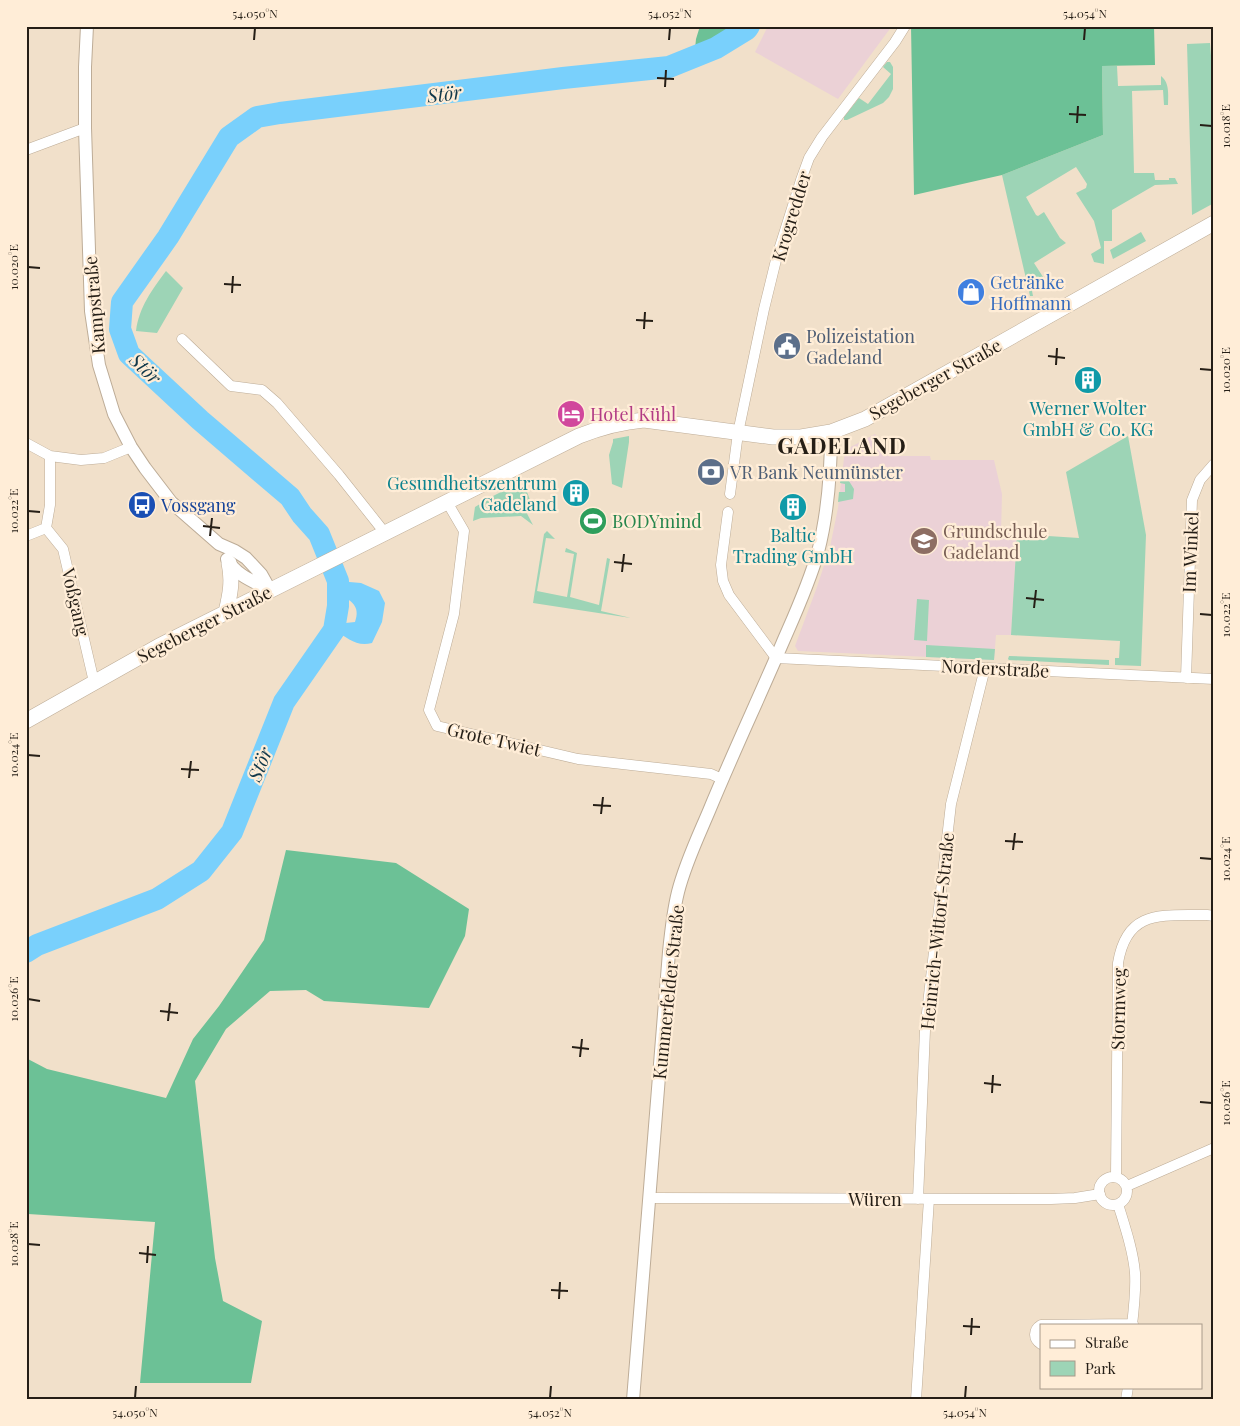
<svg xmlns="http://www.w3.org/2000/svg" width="1240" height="1426" font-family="'Playfair Display',serif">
  <rect width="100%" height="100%" fill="#f1e0ca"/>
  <!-- education -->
  <path fill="#ebd1d6" d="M768,26H892L838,99L755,52Z
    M875,434L889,452L899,456H930L931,460H994L1002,494L1001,533L1017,534L1011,635H996L994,660L798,651L795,646L817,587L830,547L838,508L845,450Z"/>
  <!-- green -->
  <path fill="#9dd4b6" d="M1210,43L1214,94V203L1192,215L1187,44Z
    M887,62H890L893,67V89L889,97L883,103L847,120H844V117L859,98L868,104L891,74L883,67Z
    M1102,66H1117L1118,86L1161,85V76C1170,83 1168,95 1168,105H1164L1163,90L1132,91L1134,173H1154L1155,180H1169V178H1175L1178,184L1155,185L1112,210V241H1104V264L1094,262L1091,254L1101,248L1094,221L1076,193L1086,188L1087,184L1076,167L1026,197L1036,215L1038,216L1044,212L1060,238L1066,243L1034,263L1045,280L1032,291L1033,296H1030L1002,175L1103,135Z
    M1141,232L1146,241L1113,259L1110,250Z
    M166,271L183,288L157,333L136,331C139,307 152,290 166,271Z
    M629,436V442L622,488L612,484L609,455L613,442V439Z
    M1128,436L1146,535L1141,666L1115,665V658H1119L1120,641L1011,635L1017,534L1079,538L1066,472Z
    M842,470L854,489L853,499L838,502L839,492H845V484L840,483Z
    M523,481L530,500L522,504L533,525L521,516L481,518L473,521L475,507L493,496Z
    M547,531L555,539L546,538L537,591L567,597L574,554L565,552L566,548L577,553L570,597L599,605L607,558L610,559L601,611L631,618L533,603L544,534Z
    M917,599L929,600L927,641L914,640Z
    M926,645L995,649L994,660L926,657Z
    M1009,656L1109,660V665L1009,660L1008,659Z"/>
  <!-- forest -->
  <path fill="#6cc196" d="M700,26H749L747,29L718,46L695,49L696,39Z
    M911,26H1154L1155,65L1102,66L1103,135L1002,175L914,195Z
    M286,850L396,863L469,909L465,936L429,1008L324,1001L306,990L270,991L226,1029L195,1081L215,1258L223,1301L262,1321L251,1383H140L155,1222L28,1214L26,1223V1058L47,1069L166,1098L193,1039L219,1006L264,940Z"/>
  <!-- water -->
  <path fill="#79d0fc" d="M338,581L361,583L379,591L385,603L382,622L372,643C356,647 348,638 334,630L336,624L355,622C361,606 351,600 338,594Z"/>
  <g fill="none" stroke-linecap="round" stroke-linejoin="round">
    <!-- river -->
    <path stroke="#79d0fc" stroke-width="22" d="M26,952L37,945L157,899L201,871L232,832L284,702L334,630L338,606V581L319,534L302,515L290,497L200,420L129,354L120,329L122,302L168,237L229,137L257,117L280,113L563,78L669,67L716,48L747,29L749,26"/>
    <defs>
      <path id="minor" d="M26,150L85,128
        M182,339L231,386L262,390L277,403L339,475L385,533
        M26,443L50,456L81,460L104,458L131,447
        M730,494L738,433L764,309L777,256L801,180L809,158L822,137L895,42L905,26
        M447,502L464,531L454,614L429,710L437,726L578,759L711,774L722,779
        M728,512L721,565L723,581L729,595L776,658L1214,679
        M46,528L63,549L94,682
        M26,536L46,528L50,505V456
        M1186,678L1192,500L1200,480L1214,464
        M1116,1177L1118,963C1127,908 1163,916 1207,915L1214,916
        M1099 1191a14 14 0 1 1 28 0a14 14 0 1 1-28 0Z
        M1127,1186L1214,1148
        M649,1198L1051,1199L1075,1198L1100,1194
        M918,1199L925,1030L951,804L985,668
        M1118,1204C1125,1227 1133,1250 1135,1273C1136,1290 1134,1308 1132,1325
        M1041,1325C1033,1330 1033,1339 1041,1344
        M1042,1325L1133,1324
        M916,1400L929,1199
        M1126,1400L1128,1387"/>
      <path id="tertiary" d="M87,26L85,67V128L91,311L99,365L114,414L131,447L145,468L171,502L219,544L235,551L246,558L261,574L270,590
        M227,559C235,575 255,582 270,590
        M633,1400L669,952C671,932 673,912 678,892C685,864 698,837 709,811C732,755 758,700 782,644C795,614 809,584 818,552C828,513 831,473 831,432"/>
      <path id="secondary" d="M226,612C230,595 233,581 229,563
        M26,721L159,646L579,436C602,427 620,422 644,420L773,437H801L831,432L865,419L1214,223"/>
    </defs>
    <!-- minor casing -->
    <use href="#minor" stroke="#bdac97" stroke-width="11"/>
    <!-- tertiary casing -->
    <use href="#tertiary" stroke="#bdac97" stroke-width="14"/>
    <!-- secondary casing -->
    <use href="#secondary" stroke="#bdac97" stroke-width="16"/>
    <!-- minor -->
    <use href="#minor" stroke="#fff" stroke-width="10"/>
    <!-- tertiary -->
    <use href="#tertiary" stroke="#fff" stroke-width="12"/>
    <!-- secondary -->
    <use href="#secondary" stroke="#fff" stroke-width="15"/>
  </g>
  <!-- ticks -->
  <path fill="none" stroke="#251e16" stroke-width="2" d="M254,40L255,28M669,40L670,28M1084,40L1085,28M657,78L674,79M665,87L666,70M1069,114L1086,115M1077,123L1078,106M1200,125L1212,126M28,267L40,268M224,284L241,285M232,293L233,276M636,320L653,321M644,329L645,312M1048,356L1065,358M1056,365L1057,348M1200,369L1212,370M28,511L40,512M203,526L220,528M210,536L212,518M614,562L632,564M622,572L624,554M1026,598L1044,600M1034,608L1036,590M1200,614L1212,615M28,755L40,756M181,769L199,770M189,778L191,761M593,805L611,806M601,814L603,797M1005,841L1023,842M1013,850L1015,833M1200,858L1212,859M28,999L40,1001M160,1011L178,1013M168,1021L170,1003M572,1047L589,1049M580,1057L582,1039M984,1083L1001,1085M992,1093L993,1075M1200,1102L1212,1103M28,1244L40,1245M139,1253L156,1255M147,1263L148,1246M551,1290L568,1291M559,1299L560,1282M963,1326L980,1327M971,1335L972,1318M135,1398L136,1386M550,1398L551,1386M965,1398L966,1386"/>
  <!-- icons -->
  <defs>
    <symbol id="shop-disc" viewBox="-11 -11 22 22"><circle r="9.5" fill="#3f7fe0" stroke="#ffedd7"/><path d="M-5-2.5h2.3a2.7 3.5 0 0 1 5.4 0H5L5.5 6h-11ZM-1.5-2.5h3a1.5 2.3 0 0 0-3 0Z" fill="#fff"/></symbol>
    <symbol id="civic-disc" viewBox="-11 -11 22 22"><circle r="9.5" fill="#5c6f8a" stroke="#ffedd7"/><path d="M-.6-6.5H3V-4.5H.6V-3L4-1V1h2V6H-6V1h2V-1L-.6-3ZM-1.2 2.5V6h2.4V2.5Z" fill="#fff"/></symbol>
    <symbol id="building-disc" viewBox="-11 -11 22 22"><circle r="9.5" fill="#0f9aa8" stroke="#ffedd7"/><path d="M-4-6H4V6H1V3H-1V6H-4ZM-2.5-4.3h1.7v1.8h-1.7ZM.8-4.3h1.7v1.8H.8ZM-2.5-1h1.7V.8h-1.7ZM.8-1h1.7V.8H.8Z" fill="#fff"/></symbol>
    <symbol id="hotel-disc" viewBox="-11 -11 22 22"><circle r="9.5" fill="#d1479c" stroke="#ffedd7"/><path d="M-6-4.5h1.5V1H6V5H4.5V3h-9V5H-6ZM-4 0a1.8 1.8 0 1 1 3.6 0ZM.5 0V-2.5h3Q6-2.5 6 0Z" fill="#fff"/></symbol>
    <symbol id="bank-disc" viewBox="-11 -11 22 22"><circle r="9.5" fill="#5c6f8a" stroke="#ffedd7"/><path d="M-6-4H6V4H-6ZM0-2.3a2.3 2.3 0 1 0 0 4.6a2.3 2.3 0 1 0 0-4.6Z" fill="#fff"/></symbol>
    <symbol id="bus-disc" viewBox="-11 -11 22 22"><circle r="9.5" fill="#1a4fb4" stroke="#ffedd7"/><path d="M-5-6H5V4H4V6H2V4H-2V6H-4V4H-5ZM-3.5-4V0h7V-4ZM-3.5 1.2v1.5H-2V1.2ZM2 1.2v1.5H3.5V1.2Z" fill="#fff"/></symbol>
    <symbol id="stadium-disc" viewBox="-11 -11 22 22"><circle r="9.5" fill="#2e9e5b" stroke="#ffedd7"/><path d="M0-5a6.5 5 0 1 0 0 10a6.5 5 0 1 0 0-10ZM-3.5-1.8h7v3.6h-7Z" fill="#fff"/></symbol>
    <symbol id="school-disc" viewBox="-11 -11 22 22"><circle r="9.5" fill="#8d6e63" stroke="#ffedd7"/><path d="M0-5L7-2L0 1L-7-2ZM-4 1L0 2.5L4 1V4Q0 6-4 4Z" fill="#fff"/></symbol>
  </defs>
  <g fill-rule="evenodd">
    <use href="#shop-disc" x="955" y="276" width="32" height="32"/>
    <use href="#civic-disc" x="771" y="330" width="32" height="32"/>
    <use href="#building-disc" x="1072" y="364" width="32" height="32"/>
    <use href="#hotel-disc" x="555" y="398" width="32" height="32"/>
    <use href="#bank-disc" x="695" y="456" width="32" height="32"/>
    <use href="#building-disc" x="560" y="477" width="32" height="32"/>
    <use href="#bus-disc" x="126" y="489" width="32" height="32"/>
    <use href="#building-disc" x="777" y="491" width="32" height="32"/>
    <use href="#stadium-disc" x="577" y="505" width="32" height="32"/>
    <use href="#school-disc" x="908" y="525" width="32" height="32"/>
  </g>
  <g text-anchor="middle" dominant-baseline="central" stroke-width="4.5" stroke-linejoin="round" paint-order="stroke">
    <!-- street labels -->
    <g font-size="18" fill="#251e16" stroke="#ffedd7">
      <text transform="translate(791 216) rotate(-73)">Krogredder</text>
      <text transform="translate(94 305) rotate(-95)">Kampstraße</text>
      <text transform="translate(935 379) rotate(-29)">Segeberger Straße</text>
      <text transform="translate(1190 552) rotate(-88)">Im Winkel</text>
      <text transform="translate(76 602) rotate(77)">Voßgang</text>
      <text transform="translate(204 624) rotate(-27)">Segeberger Straße</text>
      <text transform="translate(995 668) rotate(3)">Norderstraße</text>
      <text transform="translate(494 739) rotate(13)">Grote Twiet</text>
      <text transform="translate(937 931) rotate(-84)">Heinrich-Wittorf-Straße</text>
      <text transform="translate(668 992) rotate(-84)">Kummerfelder Straße</text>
      <text transform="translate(1118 1009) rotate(-89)">Stormweg</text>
      <text x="875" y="1199">Würen</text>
    </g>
    <!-- shop labels -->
    <g font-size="18" fill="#366cbe" stroke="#ffedd7" text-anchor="start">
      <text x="990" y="282">Getränke<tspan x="990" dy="21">Hoffmann</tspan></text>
    </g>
    <!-- service labels -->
    <g font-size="18" fill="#4e5e75" stroke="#ffedd7" text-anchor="start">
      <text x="806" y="336">Polizeistation<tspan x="806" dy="21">Gadeland</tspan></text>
      <text x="730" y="472">VR Bank Neumünster</text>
    </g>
    <!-- culture labels -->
    <g font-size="18" fill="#0d838f" stroke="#ffedd7">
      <text x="1088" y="408">Werner Wolter<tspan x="1088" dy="21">GmbH &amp; Co. KG</tspan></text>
      <text x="557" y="483" text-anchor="end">Gesundheitszentrum<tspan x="557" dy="21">Gadeland</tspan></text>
      <text x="793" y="535">Baltic<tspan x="793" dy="21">Trading GmbH</tspan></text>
    </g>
    <!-- hotel labels -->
    <g font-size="18" fill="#b23c85" stroke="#ffedd7" text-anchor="start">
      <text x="590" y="414">Hotel Kühl</text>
    </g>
    <!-- transit labels -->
    <g font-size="18" fill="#164399" stroke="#ffedd7" text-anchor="start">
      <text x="161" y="505">Vossgang</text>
    </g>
    <!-- leisure labels -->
    <g font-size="18" fill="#27864d" stroke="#ffedd7" text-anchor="start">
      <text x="612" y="521">BODYmind</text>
    </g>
    <!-- education labels -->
    <g font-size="18" fill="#785e54" stroke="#ffedd7" text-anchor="start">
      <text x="943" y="531">Grundschule<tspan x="943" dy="21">Gadeland</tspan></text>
    </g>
    <!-- water labels -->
    <g font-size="19" font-style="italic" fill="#12394b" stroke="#ffedd7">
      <text transform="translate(444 93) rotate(-7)">Stör</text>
      <text transform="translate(146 368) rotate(44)">Stör</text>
      <text transform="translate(259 764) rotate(-68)">Stör</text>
    </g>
    <!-- district labels -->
    <g font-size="22" font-weight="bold" letter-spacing="1" fill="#251e16" stroke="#ffedd7">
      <text x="842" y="445">GADELAND</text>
    </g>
  </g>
  <!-- border -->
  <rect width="1240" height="1426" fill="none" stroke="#ffedd7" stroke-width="55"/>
  <!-- legend -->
  <rect x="1040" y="1324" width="162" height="65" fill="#ffedd7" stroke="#a89a8a"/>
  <rect x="1050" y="1340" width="25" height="8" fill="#ffffff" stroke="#a89a8a"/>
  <text x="1085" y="1348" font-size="15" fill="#251e16">Straße</text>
  <rect x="1050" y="1361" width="25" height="15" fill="#9dd4b6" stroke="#a89a8a"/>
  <text x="1085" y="1374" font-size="15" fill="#251e16">Park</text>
  <rect x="28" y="28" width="1184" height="1370" fill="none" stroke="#251e16" stroke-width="2"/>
  <g font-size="12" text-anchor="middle" fill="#251e16">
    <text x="255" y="18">54.050°N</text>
    <text x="670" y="18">54.052°N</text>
    <text x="1085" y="18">54.054°N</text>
    <text transform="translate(1226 126) rotate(-90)" y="4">10.018°E</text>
    <text transform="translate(14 267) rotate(-90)" y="4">10.020°E</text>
    <text transform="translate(1226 370) rotate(-90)" y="4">10.020°E</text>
    <text transform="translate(14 511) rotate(-90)" y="4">10.022°E</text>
    <text transform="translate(1226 615) rotate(-90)" y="4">10.022°E</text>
    <text transform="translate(14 755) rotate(-90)" y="4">10.024°E</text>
    <text transform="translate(1226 859) rotate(-90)" y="4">10.024°E</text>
    <text transform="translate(14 999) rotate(-90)" y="4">10.026°E</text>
    <text transform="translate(1226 1103) rotate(-90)" y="4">10.026°E</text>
    <text transform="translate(14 1244) rotate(-90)" y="4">10.028°E</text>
    <text x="135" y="1417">54.050°N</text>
    <text x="550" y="1417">54.052°N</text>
    <text x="965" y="1417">54.054°N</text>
  </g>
</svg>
